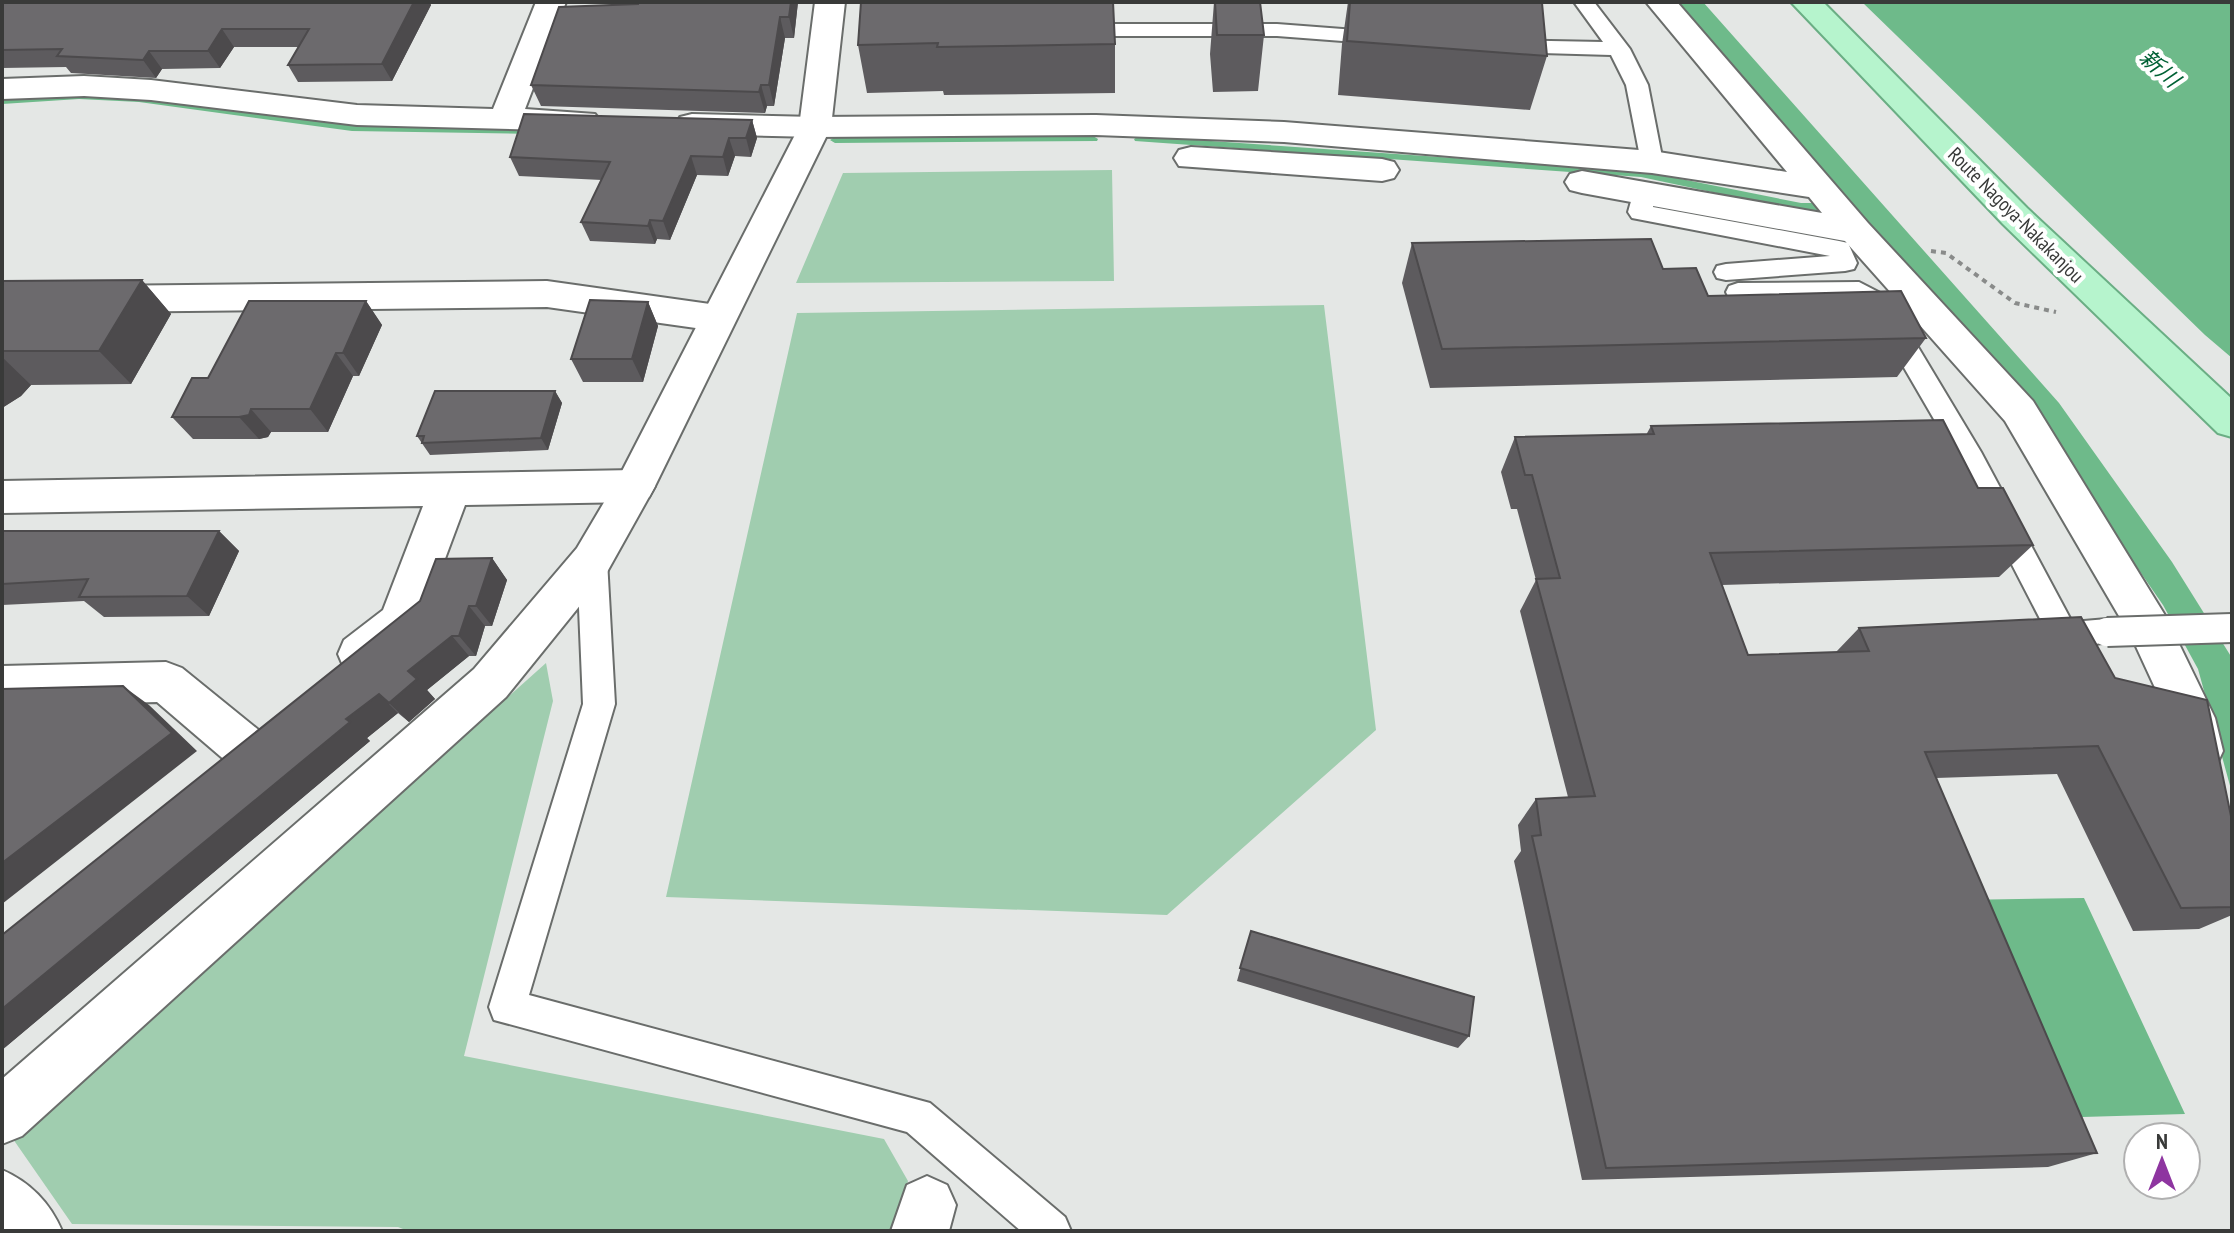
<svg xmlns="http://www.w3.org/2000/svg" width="2234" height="1233" font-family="'PT Sans Narrow','Noto Sans JP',sans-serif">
  <rect width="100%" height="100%" fill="#e4e7e5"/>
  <!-- green -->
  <path fill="#a0cdaf" d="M1112,170L1114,281L796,283L843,173Z
    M1324,305L1376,730L1167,915L666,897L797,313Z
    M546,663L553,701L464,1056L884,1139L908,1181L895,1231H408L398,1227L72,1224L13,1139Z"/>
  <!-- water -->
  <path fill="#6eba8a" d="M1677,2H1703L2059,403L2172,562L2232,658V793L2198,669L2163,605L2025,405Z
    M1862,2H2232V358L2205,335Z
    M2084,898L2185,1114L2048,1118L1958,900Z"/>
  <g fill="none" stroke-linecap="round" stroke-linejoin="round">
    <!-- stream -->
    <path fill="#6eba8a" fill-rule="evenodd" d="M79,93L139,96L352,125L536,128L541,131L536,134L352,131L139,102L79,99L2,104V98Z
      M1093,136L1098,139L1097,141L835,143L830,140L835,137Z
      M1139,136L1641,171L1801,203H1824L1829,207L1824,211H1801L1641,177L1135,141L1134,139Z"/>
    <defs>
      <path id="service" d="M1026,2H1050L1087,24H1277L1382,32L1392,38L1382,44L1277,36H1083Z
        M1574,2H1594L1630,49L1648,85L1663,162L1660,167H1644L1641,162L1626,85L1611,55L1505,52L1495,46L1505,40L1603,42Z
        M1643,184L1651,187L1655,192L1653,207L1839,241L1848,243L1857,263L1854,269L1845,271L1726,280L1717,278L1714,272L1717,266L1726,264L1830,256L1632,218L1628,212L1635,187Z
        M1859,282L1888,297L1981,452L2072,622L2107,619L2118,623L2122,632L2118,641L2064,648L2053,644L1960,464L1870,309L1854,300L1738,301L1729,298L1726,292L1729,286L1738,283Z
        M592,548L602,552L607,560L615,704L529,995L930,1103L1065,1217L1071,1231H1021L907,1132L494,1020L489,1007L583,704L577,560L582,552Z"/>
      <path id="minor" d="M536,2H566L525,109L595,114L600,121L595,128L584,131L357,125L151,100L84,96L2,99V79L84,76L151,80L357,105L493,109Z
        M1646,2H1677L1868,223L2033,401L2166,617L2215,718L2223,751L2216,766L2199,772L2182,766L2175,751L2169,718L2133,640L2005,421L1845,241L1582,193L1570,190L1565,182L1570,174L1582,171L1822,213L1809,197L1652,173L1284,142L1096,135L815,137L692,134L680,131L676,124L680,117L692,114L815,117L1096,115L1284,122L1652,151L1787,172Z
        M1191,147L1382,159L1394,162L1399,170L1394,178L1382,181L1179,166L1174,158L1179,150Z
        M547,281L717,305L730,309L736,318L730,327L717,331L547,307L2,313V287Z
        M635,470L649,475L655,486L649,497L635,502L465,505L417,634L376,668L360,673L344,668L338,654L344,640L383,610L423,506L2,513V481Z
        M166,662L182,668L261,732L268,747L261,762L244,768L227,762L157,702L2,706V666Z
        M2,1170C30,1182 50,1203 62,1231H2Z
        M927,1176L947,1185L956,1205L949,1231H891L907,1185Z"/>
      <path id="tertiary" d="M815,2H845L831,127L655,486L607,572L506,697L22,1136L2,1144V1079L474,669L577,548L619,477L799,127Z"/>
      <path id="primary" d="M1791,2H1823L2027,208L2232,399V437L2218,433L2003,224Z"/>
    </defs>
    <!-- service casing -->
    <use href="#service" stroke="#6a6d6b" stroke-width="4"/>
    <!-- minor casing -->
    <use href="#minor" stroke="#6a6d6b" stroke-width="4"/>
    <!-- tertiary casing -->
    <use href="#tertiary" stroke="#6a6d6b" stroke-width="4"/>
    <!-- primary casing -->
    <use href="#primary" stroke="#6aae84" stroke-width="4"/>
    <!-- path -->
    <path stroke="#898b8a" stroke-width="4" stroke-dasharray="5 5" stroke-linecap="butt" d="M1931,251L1946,253L2015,303L2056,312"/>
    <!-- service -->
    <use href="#service" fill="#fff" fill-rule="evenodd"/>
    <!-- minor -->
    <use href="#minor" fill="#fff" fill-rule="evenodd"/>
    <!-- tertiary -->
    <use href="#tertiary" fill="#fff" fill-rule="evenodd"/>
    <!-- primary -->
    <use href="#primary" fill="#b6f4cd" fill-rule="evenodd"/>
    <defs>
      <path id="service-bridge" d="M2107,632L2232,628"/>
    </defs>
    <!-- service-bridge casing -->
    <use href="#service-bridge" stroke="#6a6d6b" stroke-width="32" stroke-linecap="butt"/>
    <!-- service-bridge -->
    <use href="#service-bridge" stroke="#fff" stroke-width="28"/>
  </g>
  <!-- wall -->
  <path fill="#5d5b5e" d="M2,2H429L431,5L392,81L298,82L288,65L298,47H234L220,68L162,69L156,78L71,73L66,67L2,68Z
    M638,2H798L794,38H785L774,106H767L765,113L541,106L531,85L638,4Z
    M861,2L1115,44V93L944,95L943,91L867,93L858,45Z
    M1214,2L1264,35L1258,91L1213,92L1210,54Z
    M1348,2H1530L1547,56L1530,110L1338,95L1342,44Z
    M752,120L757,138L751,157L735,156L728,176L697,175L670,240L657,239L655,244L590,241L581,222L602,180L519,176L510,157Z
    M1412,243L1663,269L1708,296L1926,338L1897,377L1430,388L1402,283Z
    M142,280L171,314L131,384L31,385L21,396L2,408V281Z
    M366,301L382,325L359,376H353L328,432H271L268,437L259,439H193L172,417L208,378Z
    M648,302L658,326L643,382H583L571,359Z
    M555,391L562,403L548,450L430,455L417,436Z
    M1651,426L1978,488L2033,545L1999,577L1722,585L1748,655L1836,652L1859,628L2115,678L2232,821V915L2199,929L2133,931L2057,774L1936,778L2097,1153L2048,1167L1582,1180L1514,861L1521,851L1518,825L1536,799L1568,797L1520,611L1536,580L1517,509H1511L1501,472L1515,437L1646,435Z
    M2,531H219L239,551L209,616L104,617L84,601L2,605Z
    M492,558L507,580L492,626H485L476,656H469L427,690L435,699L409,722L398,713L367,738L370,741L2,1050Z
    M1251,931L1469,1036L1458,1048L1237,981Z"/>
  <!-- shaded-wall -->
  <path fill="#4c4a4c" d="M414,2H429L431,5L392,81L382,64Z
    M791,2H798L794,38L789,17Z
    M780,17L785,38L774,106L769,85Z
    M222,29L234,47L220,68L208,51Z
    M149,51L162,69L156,78L143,60Z
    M761,85L767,106L765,113L759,92Z
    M752,120L757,138L751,157L746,138Z
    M729,138L735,156L728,176L723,157Z
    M691,156L697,175L670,240L663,221Z
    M650,220L657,239L655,244L648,226Z
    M142,280L171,314L131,384L99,351Z
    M366,301L382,325L359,376L343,353Z
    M648,302L658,326L643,382L632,359Z
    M336,353L353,376L328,432L310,409Z
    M2,357L31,385L21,396L2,408Z
    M555,391L562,403L548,450L541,438Z
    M251,409L271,432L268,437L259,439L239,417Z
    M219,531L239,551L209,616L187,596Z
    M492,558L507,580L492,626L476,606Z
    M469,606L485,626L476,656L459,636Z
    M452,636L469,656L427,690L435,699L409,722L389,703L408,671Z
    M123,686L149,705L197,751L2,904V863Z
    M379,694L398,713L367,738L346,719Z
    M350,722L370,741L2,1050V1009Z"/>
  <!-- building -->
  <path fill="#6c6a6d" stroke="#4c4a4c" stroke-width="2" d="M2,2H414L382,64L288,65L309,29H222L208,51H149L143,60L57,56L62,49L2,50Z
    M638,2H791L789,17H780L769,85H761L759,92L531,85L559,7L638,4Z
    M861,2H1113L1115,44L937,47L938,43L858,45Z
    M1215,2H1260L1264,35H1217Z
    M1350,2L1542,3L1547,56L1347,41Z
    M524,114L752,120L746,138H729L723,157L691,156L663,221L650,220L648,226L581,222L610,162L510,157Z
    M1651,239L1663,269L1696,268L1708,296L1901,291L1926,338L1442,349L1412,243Z
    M142,280L99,351H2V281Z
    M590,300L648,302L632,359H571Z
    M249,301H366L343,353H336L310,409H251L249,415L239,417H172L192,378H208Z
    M435,391H555L541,438L422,443L424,436H417Z
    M1943,420L1978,488H2003L2033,545L1710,553L1748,655L1869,651L1859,628L2081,617L2115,678L2207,700L2232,821V907L2181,908L2098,746L1925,752L2097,1153L1606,1168L1532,836L1541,835L1536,799L1595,796L1536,579L1560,578L1532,475H1525L1515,437L1654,434L1651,426Z
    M2,531H219L187,596L79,597L88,579L2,584Z
    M492,558L476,606H469L459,636H452L408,671L417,679L389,703L379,694L346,719L350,722L2,1009V935L420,601L436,559Z
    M123,686L172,733L2,863V689Z
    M1251,931L1474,997L1469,1036L1240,968Z"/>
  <g text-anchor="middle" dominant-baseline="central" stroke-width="8" stroke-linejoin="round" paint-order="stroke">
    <!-- far-street labels -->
    <g font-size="20" fill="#393a39" stroke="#fff">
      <text transform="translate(2016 215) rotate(45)">Route Nagoya-Nakakanjou</text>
    </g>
    <!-- far-water labels -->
    <g font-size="22" font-style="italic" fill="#006135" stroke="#fff">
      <text transform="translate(2160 68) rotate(42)">新川</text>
    </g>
  </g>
  <!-- border -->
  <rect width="2234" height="1233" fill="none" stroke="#393a39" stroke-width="8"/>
  <!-- north arrow -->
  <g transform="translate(2162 1161)"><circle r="38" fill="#ffffff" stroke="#b0b0b0" stroke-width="2"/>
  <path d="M0-6L14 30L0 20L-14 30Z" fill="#8e35a0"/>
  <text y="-12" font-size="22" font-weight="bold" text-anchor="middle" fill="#393a39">N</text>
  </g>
</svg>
